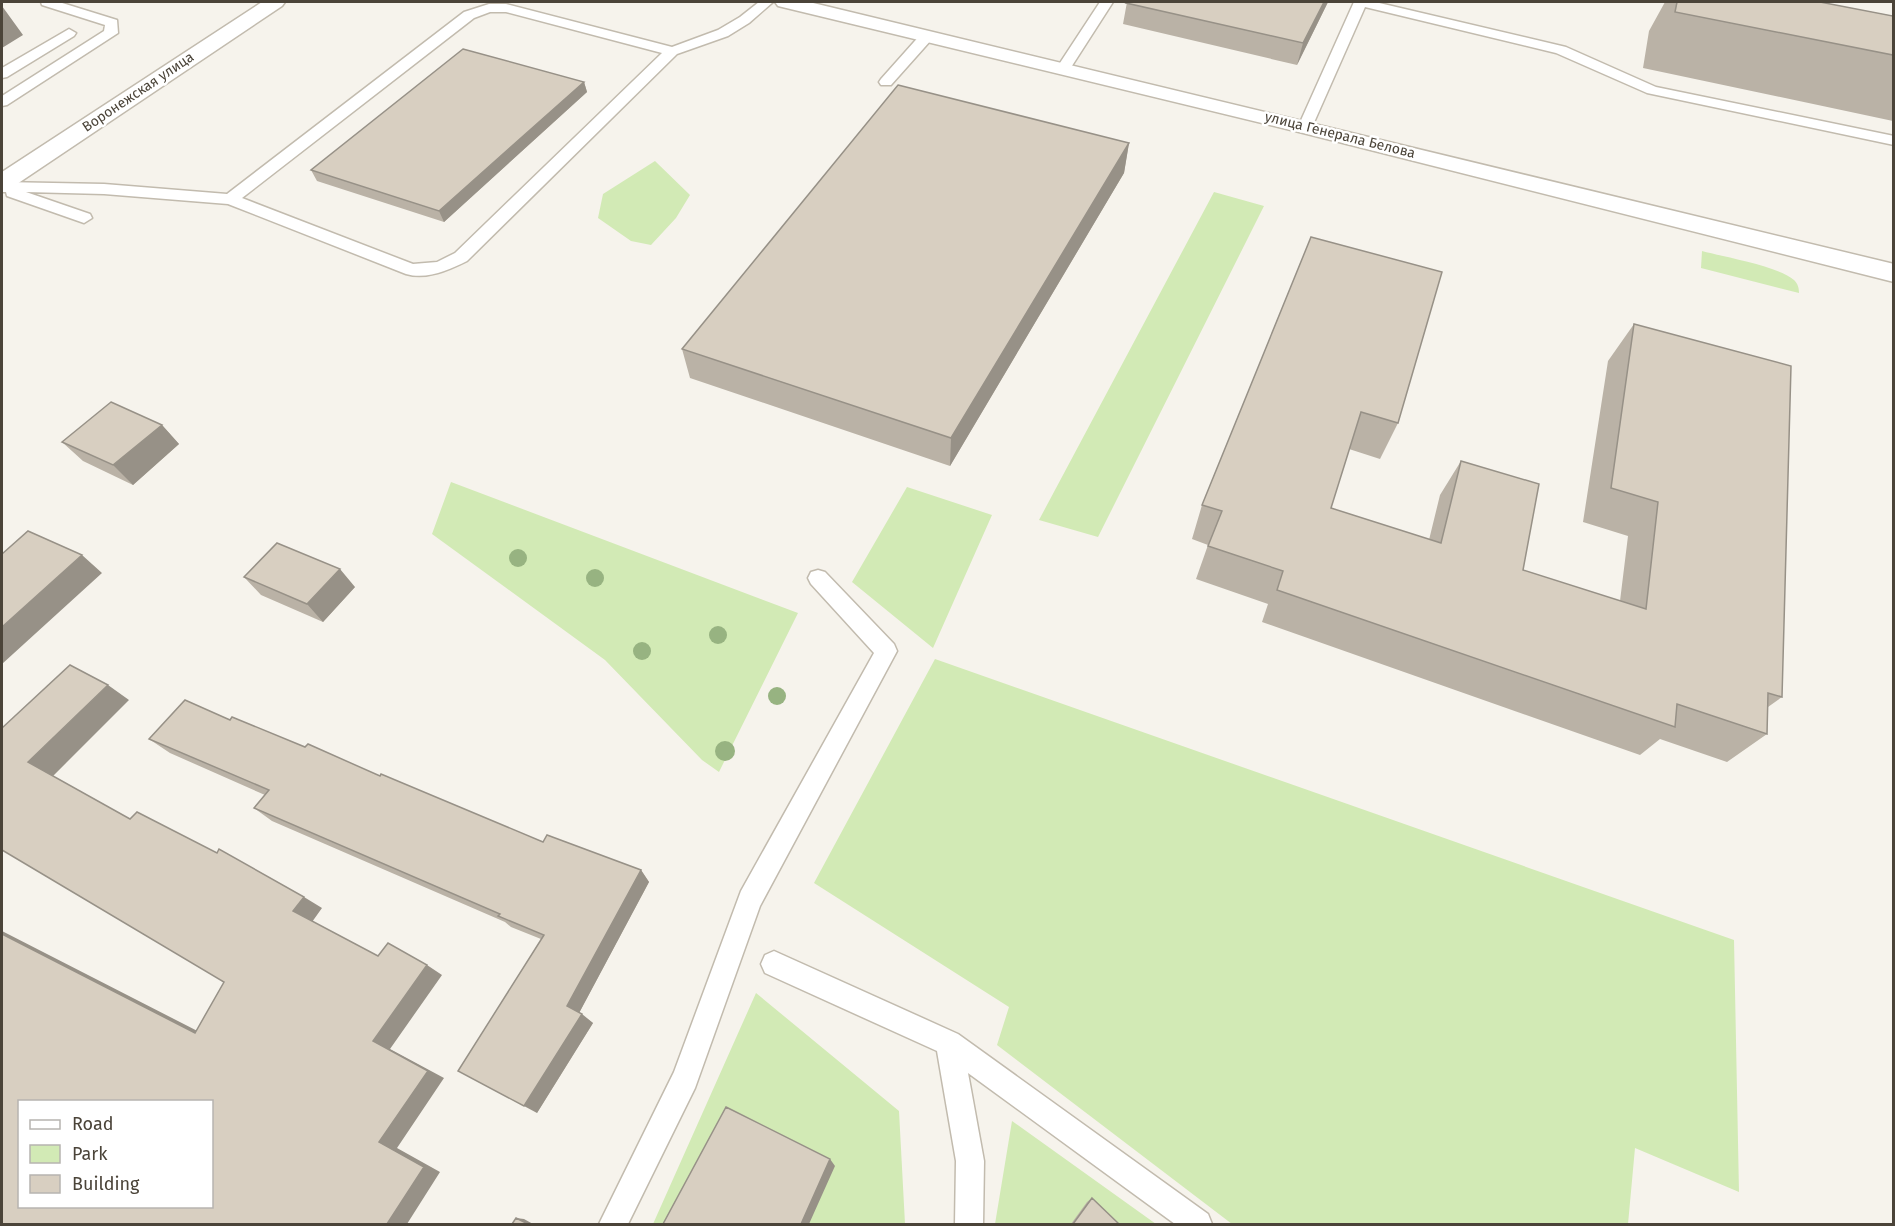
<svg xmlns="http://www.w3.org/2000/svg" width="1895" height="1226" font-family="'Fira Sans',sans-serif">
  <rect width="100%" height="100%" fill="#f6f3ec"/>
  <!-- green -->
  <path fill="#d2eab5" d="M655,161L690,195L676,218L651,245L631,241L598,218L603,194Z
    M1214,192L1264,206L1098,537L1039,520Z
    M1702,251C1724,257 1778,266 1794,280C1798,284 1799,288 1799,293L1701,268Z
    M451,482L798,613L719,772L702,760L605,660L432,534Z
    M907,487L992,515L933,648L852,582Z
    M935,659L1734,940L1739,1192L1635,1148L1628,1224H1232L997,1045L1009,1007L814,883Z
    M756,993L899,1111L905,1224H653Z
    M1012,1121L1156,1224H995Z"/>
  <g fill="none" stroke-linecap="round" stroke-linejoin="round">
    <defs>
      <path id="service" d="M41,2H59L117,20L118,33L7,105L2,106V96L104,31L105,25L42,5Z
        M759,2H773L749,23L728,36L677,54L467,261C449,270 427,280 406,274L228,204L104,194L26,192L90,214L92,218L84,223L7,196L6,192H2V182L104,184L227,194L464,12L489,4H506L672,47L718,30L740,17ZM490,12H506L662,53L455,253L437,262L413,264L242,198L474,18Z
        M1100,2H1113L1068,72H1058L1056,69Z
        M1354,2H1375L1566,47L1656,87L1894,136V145L1647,93L1556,53L1365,7L1312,127L1310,130H1300L1298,127Z
        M69,29L76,33L74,36L7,77L2,78V68Z
        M927,32L932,33L934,36L932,39L891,85H881L879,82L881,79L922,33Z
        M818,570L825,572L894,644L897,651L760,906L695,1088L628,1224H599L674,1072L741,891L874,653L811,584L808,578L811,572Z
        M774,951L958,1034L1208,1214L1212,1224H1175L968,1073L984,1161L983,1224H955L956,1161L937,1051L765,973L761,964L765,955Z"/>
      <path id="tertiary" d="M262,2H285L282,6L11,188L2,190V172Z
        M775,2H809L1894,264V282L1303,133L778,6Z"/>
    </defs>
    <!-- service casing -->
    <use href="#service" stroke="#c2bbae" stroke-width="3"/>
    <!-- tertiary casing -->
    <use href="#tertiary" stroke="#c2bbae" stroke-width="3"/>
    <!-- service -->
    <use href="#service" fill="#fff" fill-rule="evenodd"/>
    <!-- tertiary -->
    <use href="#tertiary" fill="#fff" fill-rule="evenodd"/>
  </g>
  <!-- trees -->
  <g fill="#97b381">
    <circle cx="518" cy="558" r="9"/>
    <circle cx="595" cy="578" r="9"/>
    <circle cx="718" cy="635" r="9"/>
    <circle cx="642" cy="651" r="9"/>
    <circle cx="777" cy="696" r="9"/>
    <circle cx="725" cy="751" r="10"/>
  </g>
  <!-- wall -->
  <path fill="#bab2a6" d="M1127,2H1328L1297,65L1123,24Z
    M1665,2H1820L1893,16V121L1643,68L1649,31Z
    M584,82L587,92L444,222L317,181L311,170Z
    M1129,143L1124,173L950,466L690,378L682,349Z
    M1311,237L1398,423L1380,459L1349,449L1331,508L1429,540L1440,495L1461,461L1523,570L1620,601L1628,536L1583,522L1608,361L1634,324L1782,697L1768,707L1767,734L1727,762L1660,739L1640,755L1262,622L1268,604L1196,579L1208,545L1192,539L1202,505Z
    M162,425L179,444L133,485L83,461L62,442Z
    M244,577L355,587L323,622L261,595Z
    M230,720L380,776L543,842L641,870L649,882L579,1013L593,1023L537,1113L541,939L511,927L505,922L272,821L254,808L265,795L170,753L149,739Z
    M1092,1198L1119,1224H1071L1087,1202Z"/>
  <!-- shaded-wall -->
  <path fill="#979187" d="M1324,2H1328L1297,65L1303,43Z
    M2,6L23,35L2,48Z
    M584,82L587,92L444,222L439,211Z
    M1129,143L1124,173L950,466L951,438Z
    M162,425L179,444L133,485L113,465Z
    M82,555L102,573L2,664V627Z
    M340,569L355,587L323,622L307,604Z
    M108,685L129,700L52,777L28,762Z
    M641,870L649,882L578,1015L567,1006Z
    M304,897L322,908L312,922L293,911Z
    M2,931L217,1041L195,1033L2,934Z
    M427,965L442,975L390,1049L444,1078L397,1148L440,1172L407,1224H387L379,1142L373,1041Z
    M582,1014L593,1023L537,1113L524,1106Z
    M830,1159L835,1166L809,1224H801Z
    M516,1218L524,1219L533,1224H528Z"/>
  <!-- building -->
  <path fill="#d8cfc1" stroke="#979187" stroke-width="1.5" fill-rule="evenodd" d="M1127,2H1324L1303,43L1126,3Z
    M1677,2H1820L1893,16V55L1675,12Z
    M463,49L584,82L439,211L311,170Z
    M898,85L1129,143L951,438L682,349Z
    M1311,237L1442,272L1398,423L1361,412L1331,508L1441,543L1461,461L1539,484L1523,570L1646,609L1658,502L1611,488L1634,324L1791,366L1782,697L1768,693L1767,734L1677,704L1675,727L1277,590L1283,571L1208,546L1222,511L1202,505Z
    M111,402L162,425L113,465L62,442Z
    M28,531L82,555L2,627V554Z
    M277,543L340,569L307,604L244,577Z
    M70,665L108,685L28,762L130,819L137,812L217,853L219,849L304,897L293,911L378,956L388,943L427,965L373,1041L428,1071L379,1142L424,1167L387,1224H2V934L195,1033L224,982L2,850V728ZM20,1101H212V1206H20Z
    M185,700L230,720L232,717L305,747L308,744L380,776L381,774L543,842L547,835L641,870L567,1006L582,1014L524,1106L458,1071L544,935L498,916L500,914L254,808L269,790L149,739Z
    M726,1107L830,1159L801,1224H663Z
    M1092,1198L1119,1224H1073Z
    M516,1218L528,1224H512Z"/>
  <g text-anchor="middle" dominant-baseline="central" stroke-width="5" stroke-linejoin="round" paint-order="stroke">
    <!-- far-street labels -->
    <g font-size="14" fill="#4b4439" stroke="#fff">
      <text transform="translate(138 92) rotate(-34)">Воронежская улица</text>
      <text transform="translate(1340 135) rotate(14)">улица Генерала Белова</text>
    </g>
  </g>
  <!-- border -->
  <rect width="1895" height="1226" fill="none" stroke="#4b4439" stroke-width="6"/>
  <!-- legend -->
  <rect x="18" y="1100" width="195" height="108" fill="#ffffff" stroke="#b7b4b0" stroke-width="1.5"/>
  <rect x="30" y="1120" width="30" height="9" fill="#ffffff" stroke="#b7b4b0" stroke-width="1.5"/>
  <text x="72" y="1130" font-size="18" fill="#4b4439">Road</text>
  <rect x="30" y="1145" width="30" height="18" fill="#d2eab5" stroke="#b7b4b0" stroke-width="1.5"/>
  <text x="72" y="1160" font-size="18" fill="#4b4439">Park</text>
  <rect x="30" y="1175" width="30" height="18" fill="#d8cfc1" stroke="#b7b4b0" stroke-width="1.5"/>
  <text x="72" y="1190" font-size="18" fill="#4b4439">Building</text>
</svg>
